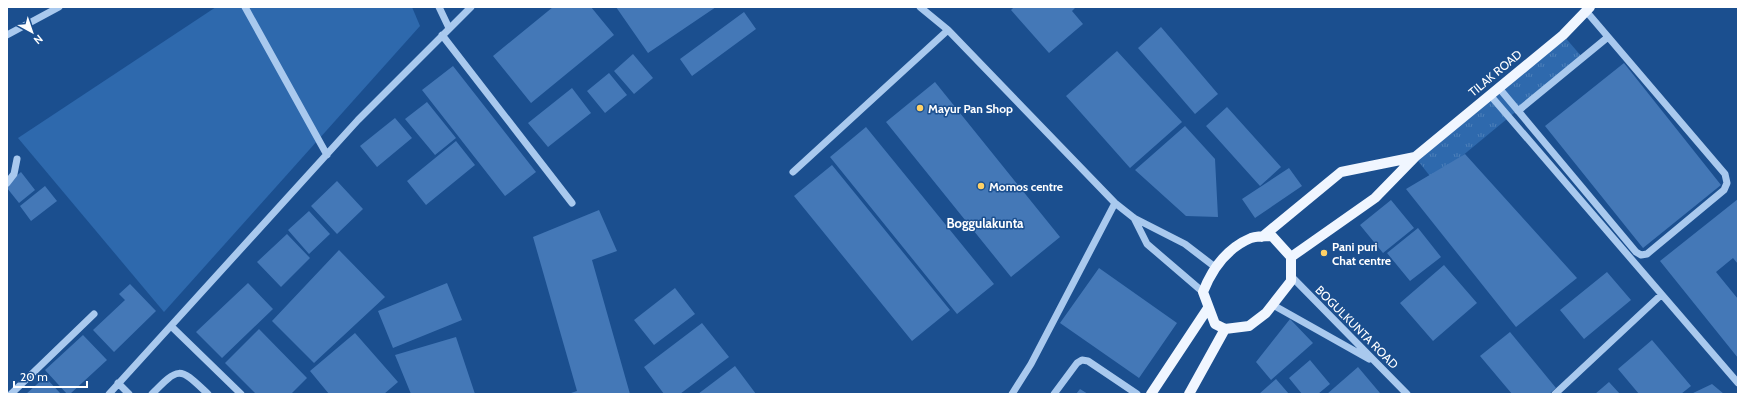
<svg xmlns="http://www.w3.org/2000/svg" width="1745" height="401" font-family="Cabin,sans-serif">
  <defs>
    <pattern id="park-tufts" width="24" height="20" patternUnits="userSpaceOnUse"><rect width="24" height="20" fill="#2e69ad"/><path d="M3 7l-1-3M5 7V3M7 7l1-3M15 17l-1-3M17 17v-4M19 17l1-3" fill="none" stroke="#4d80b9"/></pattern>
  </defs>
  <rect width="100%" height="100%" fill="#1b4f8f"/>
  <!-- park -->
  <path fill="url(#park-tufts)" d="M1563,35L1582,57L1433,180L1415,157Z"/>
  <!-- garden -->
  <path fill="#2e69ad" d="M216,7H412L420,26L164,312L18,138Z"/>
  <!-- building -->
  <path fill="#4478b7" d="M553,7H591L614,35L531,103L493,56Z
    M616,7H716L648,53Z
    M1014,7H1076L1072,11L1083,24L1049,53L1011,10Z
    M744,12L756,29L692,76L680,59Z
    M1161,27L1218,94L1195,114L1138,48Z
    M1117,51L1182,122L1130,168L1066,96Z
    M633,54L653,78L634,94L614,71Z
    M1624,63L1721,185L1643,248L1545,126Z
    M453,66L536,172L505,196L422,90Z
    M609,73L627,95L605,113L587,91Z
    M935,82L1060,237L1011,277L886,122Z
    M572,88L591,113L548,147L528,123Z
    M427,102L456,138L435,155L405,119Z
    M1227,107L1281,167L1260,186L1206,126Z
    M395,118L412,138L377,167L360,146Z
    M1185,126L1215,159L1218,217L1186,216L1135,170Z
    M866,127L994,284L957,314L830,157Z
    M456,141L475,165L426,205L407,181Z
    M1465,154L1577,278L1516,327L1406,189Z
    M832,165L950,310L912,341L794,196Z
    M1289,168L1302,186L1255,218L1242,199Z
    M21,172L35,190L19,203L7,188V184Z
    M337,181L363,209L337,234L311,206Z
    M45,186L57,201L31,221L20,206Z
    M1738,199V264L1733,258L1716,272L1738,299V358L1660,261Z
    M1391,200L1414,228L1383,253L1360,225Z
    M599,210L617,251L592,260L630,394H568L577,391L533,237Z
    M309,211L330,234L309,254L288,230Z
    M1418,228L1441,257L1410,281L1387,253Z
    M287,234L310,258L281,287L257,262Z
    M339,250L385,297L314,363L272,321Z
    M1444,265L1477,303L1433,341L1400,303Z
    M1099,268L1177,323L1139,378L1060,323Z
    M1607,272L1631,300L1584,339L1560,310Z
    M248,283L273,309L222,358L196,332Z
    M447,283L462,320L393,348L378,311Z
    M130,284L156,311L114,352L93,330L125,300L119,294Z
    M675,288L695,314L654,345L634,320Z
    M1290,319L1313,343L1271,380L1256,362Z
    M702,323L729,357L680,394H664L644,367Z
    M259,329L307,378L291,394H256L225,363Z
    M1510,332L1556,388L1549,394H1512L1480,356Z
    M355,333L398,382L384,394H329L310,371Z
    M83,335L107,360L70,394H67L45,370Z
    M456,337L475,394H411L395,355Z
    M1652,340L1691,386L1681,394H1639L1618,369Z
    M1310,360L1330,384L1318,394H1302L1289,378Z
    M735,366L756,394H698Z
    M1358,367L1380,393L1327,394Z
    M45,377L61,394H26Z
    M1276,379L1289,394H1259Z
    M1609,382L1620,394H1595Z
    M1712,384L1724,394H1691Z
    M1080,389L1088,394H1076Z"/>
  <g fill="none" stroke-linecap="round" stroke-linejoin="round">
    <!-- minor -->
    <path stroke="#a9c9ee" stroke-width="7" d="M245,7L327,155
      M439,7L449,28
      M920,7L948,30L1115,203L1134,218L1185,244L1215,267
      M7,35L59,7
      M442,35L572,203
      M1499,88L1636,252L1641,255L1647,254L1724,190L1727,183L1725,174L1586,11
      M1490,95L1738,383
      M1518,111L1608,37
      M793,172L948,30
      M7,183L14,174L17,159
      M1134,218L1147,244L1203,292
      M1291,276L1407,394
      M1273,305L1369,359
      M171,326L241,394
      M118,383L129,394
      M11,394L94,314
      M109,394L358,120L471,7
      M152,394C180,365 180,368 208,394
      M1012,394L1031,364L1115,203
      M1054,394L1077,363L1082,360L1088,361L1137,394
      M1555,394L1661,295"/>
    <!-- major -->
    <path stroke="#f0f6ff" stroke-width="10" d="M1272,236L1291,257V281L1266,313L1249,326L1225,329L1215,324L1203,292C1212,269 1227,248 1251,238C1257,236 1266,236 1272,236Z
      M1262,237L1341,172L1415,157
      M1291,257L1375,198L1415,157L1563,35L1590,7
      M1151,394L1208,308
      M1189,394L1225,329"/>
  </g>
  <!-- markers -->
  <g fill="#ffd166" stroke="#1b4f8f" stroke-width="1.5">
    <circle cx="920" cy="108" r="4"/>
    <circle cx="981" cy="186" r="4"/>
    <circle cx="1324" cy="253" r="4"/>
  </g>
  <g text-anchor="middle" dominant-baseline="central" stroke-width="3" stroke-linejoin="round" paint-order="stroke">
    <!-- street labels -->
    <g font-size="12" fill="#fff" stroke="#1b4f8f">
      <text transform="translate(1495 73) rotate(-40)">TILAK ROAD</text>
      <text transform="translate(1357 327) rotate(45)">BOGULKUNTA ROAD</text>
    </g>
    <!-- poi labels -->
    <g font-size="12" font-weight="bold" fill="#fff" stroke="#1b4f8f" text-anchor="start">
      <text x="928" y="108">Mayur Pan Shop</text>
      <text x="989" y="186">Momos centre</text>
      <text x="1332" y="246">Pani puri<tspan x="1332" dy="14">Chat centre</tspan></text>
    </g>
    <!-- neighbourhood labels -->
    <g font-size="13" font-weight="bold" fill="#fff" stroke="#1b4f8f">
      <text x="985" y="223">Boggulakunta</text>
    </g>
  </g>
  <!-- border -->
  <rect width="1745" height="401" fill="none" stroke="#ffffff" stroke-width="16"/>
  <!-- north arrow -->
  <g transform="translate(32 32) rotate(140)" stroke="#1b4f8f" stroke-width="3" paint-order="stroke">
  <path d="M0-3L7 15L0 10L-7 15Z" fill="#ffffff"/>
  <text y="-6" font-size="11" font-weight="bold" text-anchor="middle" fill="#ffffff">N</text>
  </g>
  <!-- scale -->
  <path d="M14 381v6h73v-6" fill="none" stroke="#ffffff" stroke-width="2"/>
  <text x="20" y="381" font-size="12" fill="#ffffff" stroke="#1b4f8f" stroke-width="3" paint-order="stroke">20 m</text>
</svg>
